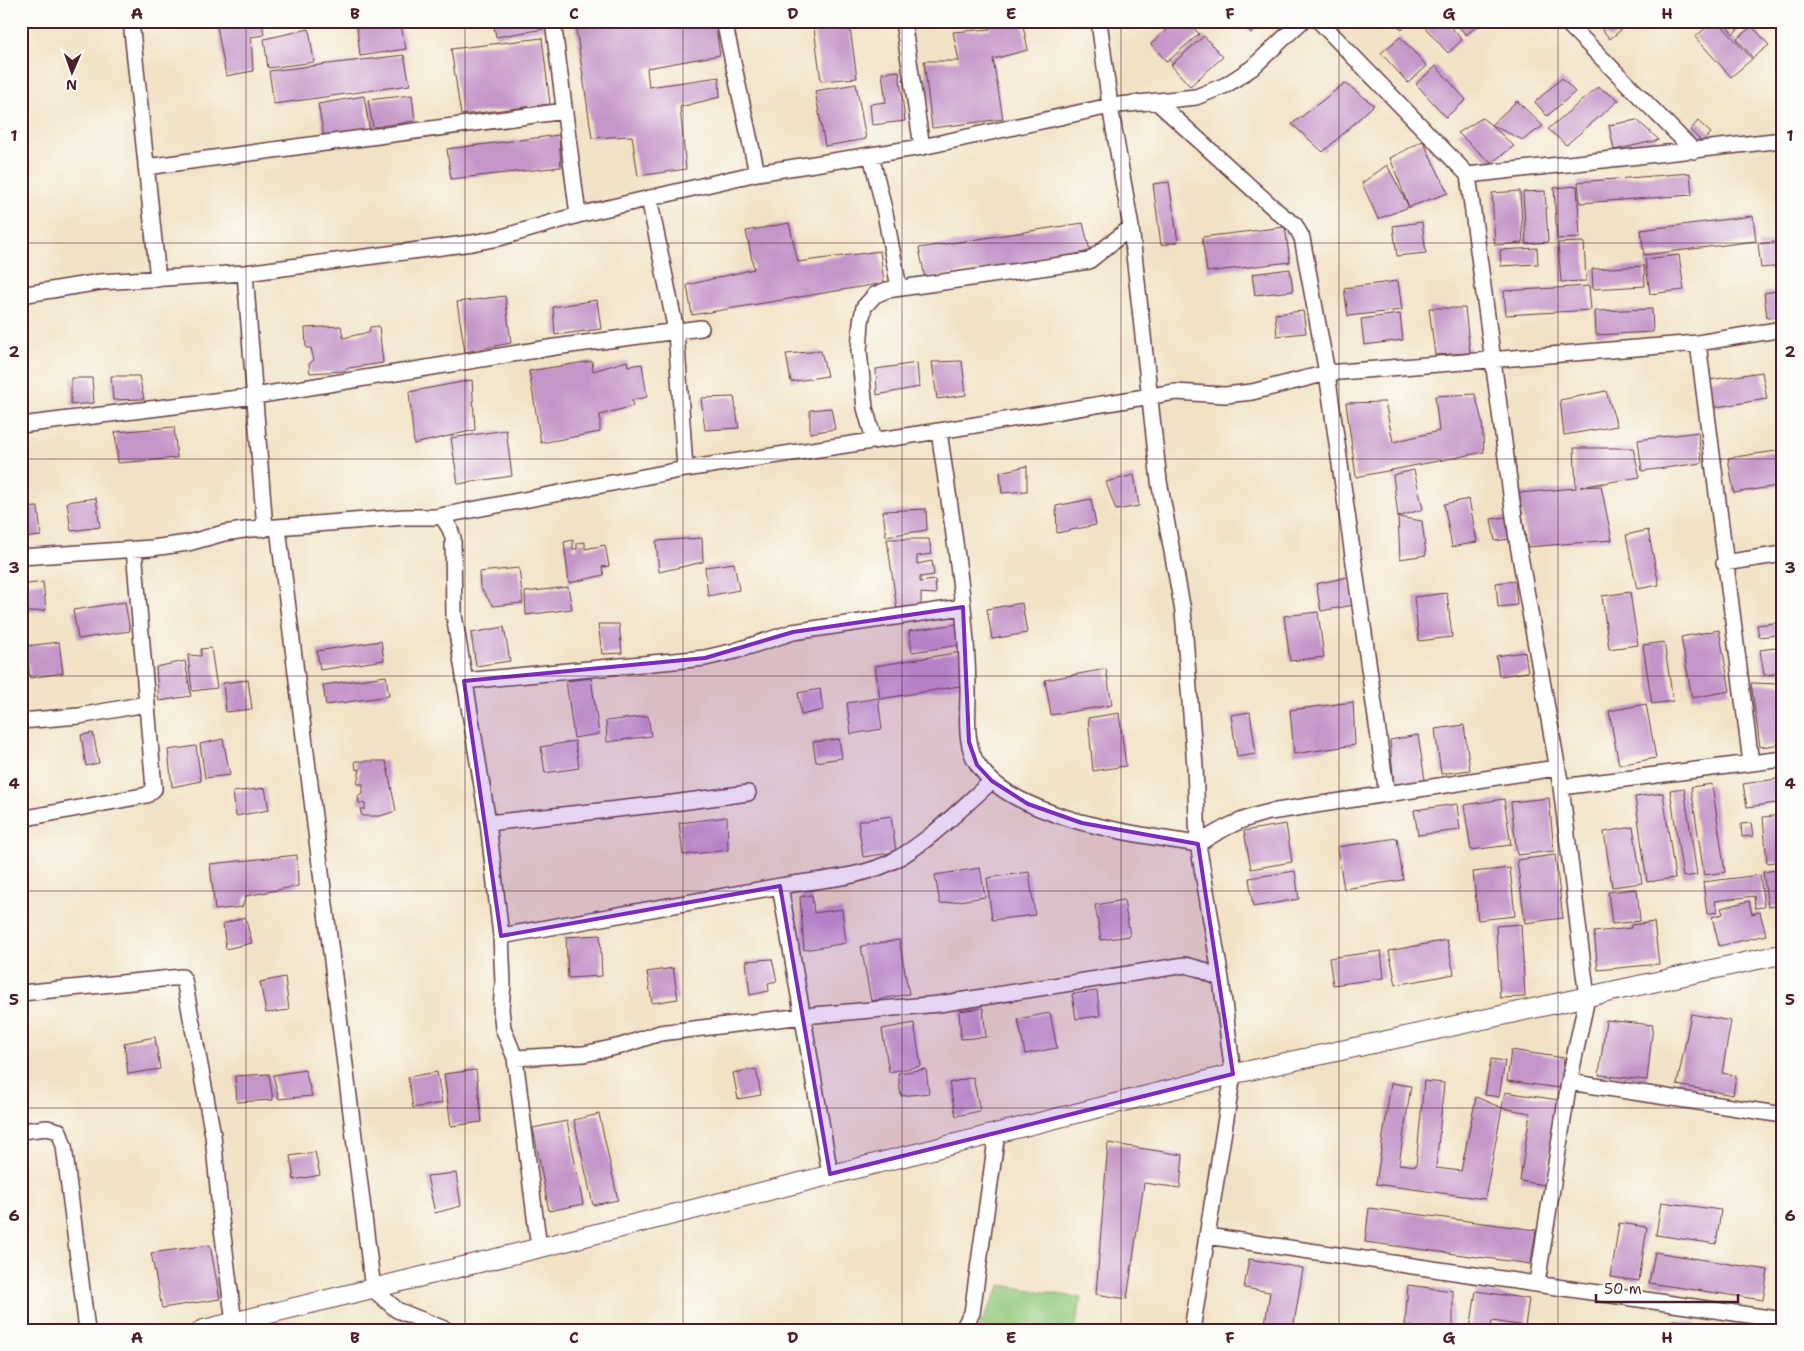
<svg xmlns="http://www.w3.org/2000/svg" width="1804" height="1351" font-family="'Shantell Sans',sans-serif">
  <rect width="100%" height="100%" fill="#fdfcf7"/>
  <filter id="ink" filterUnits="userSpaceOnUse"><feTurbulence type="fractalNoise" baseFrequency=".02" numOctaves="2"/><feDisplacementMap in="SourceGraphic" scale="10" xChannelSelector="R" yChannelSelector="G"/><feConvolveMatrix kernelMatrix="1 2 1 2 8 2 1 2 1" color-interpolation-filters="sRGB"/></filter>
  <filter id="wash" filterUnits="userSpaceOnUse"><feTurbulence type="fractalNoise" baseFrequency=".0096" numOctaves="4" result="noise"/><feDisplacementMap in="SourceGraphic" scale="20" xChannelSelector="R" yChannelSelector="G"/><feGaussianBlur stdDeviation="1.12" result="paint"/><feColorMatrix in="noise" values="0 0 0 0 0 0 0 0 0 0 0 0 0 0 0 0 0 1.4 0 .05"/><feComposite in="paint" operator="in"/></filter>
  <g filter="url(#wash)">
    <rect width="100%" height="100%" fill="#f1e2c5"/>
    <!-- green -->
    <path fill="#91c87b" stroke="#6e7453" d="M1001,1285L1081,1298L1075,1330H977Z"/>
    <g id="blocks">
      <!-- building -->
      <path fill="#c495c8" d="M216,21H262L264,35L251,37L253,71L226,76Z
        M383,21H400L406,49L360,56L357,26Z
        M493,21H543L544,29L496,37Z
        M575,21H715L720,55L647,68L649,87L719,77L720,97L680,107L686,169L638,176L632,136L592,138Z
        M813,21H849L857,78L821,81Z
        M988,21H1022L1028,50L993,59L1003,119L932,128L924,61H959L953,32L990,29Z
        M1176,21H1188L1199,34L1167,62L1151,44Z
        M1240,21H1265L1251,33Z
        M1394,21H1411L1402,30Z
        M1419,21H1446L1462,40L1448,53Z
        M1454,21H1474L1478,25L1466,35Z
        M1595,21H1632L1610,39Z
        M1714,21H1718L1752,59L1731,77L1695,37Z
        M1722,21H1747L1733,34Z
        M1752,26L1769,45L1753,58L1737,39Z
        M309,29L314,62L268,68L264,39Z
        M1204,36L1223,57L1190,86L1171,65Z
        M1400,37L1427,66L1408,83L1381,53Z
        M542,38L550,104L461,115L451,49Z
        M404,55L410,85L274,104L269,71Z
        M1436,66L1466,100L1446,117L1416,84Z
        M899,71L905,121L872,125L870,104L886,102L882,73Z
        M1562,78L1575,92L1547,116L1535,102Z
        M1345,83L1374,105L1323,152L1292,124Z
        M856,84L866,139L825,146L815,91Z
        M1598,87L1619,100L1566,145L1548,129Z
        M412,95L415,121L373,127L368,100Z
        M364,96L370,132L324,137L318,104Z
        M1517,101L1543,126L1523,140L1491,125L1514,146L1491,163L1458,133L1482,118L1491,125Z
        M1637,120L1659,140L1614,150L1609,125Z
        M1698,121L1711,133L1702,142L1690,130Z
        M559,135L561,167L451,179L447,149Z
        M1423,141L1448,193L1409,207L1390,158Z
        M1387,165L1409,207L1378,219L1362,183Z
        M1690,173L1692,195L1580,203L1578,182Z
        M1169,182L1178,242L1161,245L1153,184Z
        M1577,186L1580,238L1557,239L1554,188Z
        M1520,191L1523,243L1495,245L1492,193Z
        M1545,191L1548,242L1526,244L1523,192Z
        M1753,216L1756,241L1644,255L1641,230Z
        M1422,222L1426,253L1397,256L1393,226Z
        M789,223L798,262L880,251L884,283L692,315L687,285L754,269L746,231Z
        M1083,223L1090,251L1049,260L925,278L919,248Z
        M1285,227L1290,262L1207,272L1202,237Z
        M1783,241V266L1761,268L1758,244Z
        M1584,242L1586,281L1561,282L1558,243Z
        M1537,248L1538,264L1501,266L1500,250Z
        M1679,255L1684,290L1650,294L1645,259Z
        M1644,266L1645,286L1593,289L1592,269Z
        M1290,269L1293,291L1255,295L1252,274Z
        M1398,281L1402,310L1348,316L1344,288Z
        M1589,286L1591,310L1506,315L1504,291Z
        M1783,290V317L1767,318L1764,293Z
        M505,296L511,343L465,352L457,302Z
        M597,300L601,329L555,335L553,307Z
        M1429,308H1465L1470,353L1435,355Z
        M1652,309L1653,332L1596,335L1595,311Z
        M1303,311L1306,333L1277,336L1275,314Z
        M1400,314L1403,340L1364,345L1361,319Z
        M341,326L343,338L369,332L370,327L379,326L383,363L349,368L344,371L310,373L309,364L314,360L311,348H306L305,328Z
        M821,351L827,376L791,382L786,354Z
        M592,361L593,371L627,361L628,366L642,364L647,397L632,400L633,406L600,415V432L541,443L529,371Z
        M962,361L966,395L937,399L932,362Z
        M917,363L919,387L877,395L876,369Z
        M1762,372L1767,399L1710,408L1709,380Z
        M111,376H139L144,399L113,400Z
        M71,378H92L94,403L71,405Z
        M472,380L475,430L414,444L409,392Z
        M1606,391L1617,426L1564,435L1560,400Z
        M1475,394L1482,421L1484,452L1356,477L1346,403L1385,402L1393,442L1439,431L1435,396Z
        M734,397L739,428L705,430L701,398Z
        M831,408L835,429L810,433V410Z
        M174,427L177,458L118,463L115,432Z
        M506,430L512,476L458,484L451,438Z
        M1698,432L1702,463L1642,471L1638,440Z
        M1574,448H1633L1640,477L1580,487L1601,486L1612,540L1527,547L1519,493L1576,488Z
        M1783,450V485L1734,493L1728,458Z
        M1027,466V491L1002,493L1000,472Z
        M1414,470L1423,509L1398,517L1393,475Z
        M1134,475L1139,506L1116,510L1106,482Z
        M96,498L100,527L71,531L67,502Z
        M1091,499L1096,525L1057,533L1056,506Z
        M1469,499L1477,542L1452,547L1444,504Z
        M38,507L41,536L21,538V508Z
        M926,509L927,530L886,536L883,511Z
        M1398,517L1422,521L1426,555L1400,559Z
        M1506,517L1510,539L1495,541L1491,519Z
        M1648,530L1659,585L1637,589L1626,535Z
        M702,538L703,562L659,572L656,541Z
        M887,539H929L932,554L917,556V564L932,561L934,575L920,577V582L935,580L936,594L921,593V606L897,609Z
        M573,540V549H577V543L585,542V549L605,545L609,566L602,567L604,575L569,583L564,542Z
        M734,563L739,590L708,596L705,567Z
        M519,568L523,603L493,606L480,587L479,572Z
        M1348,577L1354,605L1321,611L1316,584Z
        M1515,581L1517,605L1498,607L1496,583Z
        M43,582L46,610L21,613V585Z
        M568,587L572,609L526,615L525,592Z
        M1630,592L1638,645L1609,649L1602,596Z
        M1447,593L1452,637L1419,641L1414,597Z
        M125,602L130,631L78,639L73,610Z
        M1022,603L1027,633L992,639L987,609Z
        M1318,612L1324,657L1290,661L1284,616Z
        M1783,622V634L1759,637L1757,625Z
        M598,624H619L622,653L602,654Z
        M957,624L961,645L912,652L909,631Z
        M504,627L510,661L476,666L471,633Z
        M1719,630L1730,691L1692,698L1681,637Z
        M381,641L384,660L320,670L317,651Z
        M59,642L63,673L30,678L26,646Z
        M1664,642L1673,701L1652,704L1643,645Z
        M1783,647V673L1764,675L1760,650Z
        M211,648L217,688L192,691L188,655L201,656V649Z
        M961,652L966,685L880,699L875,666Z
        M1525,652L1528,672L1499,676L1496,656Z
        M185,661L191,696L159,701L156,667Z
        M1106,669L1112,705L1051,715L1045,680Z
        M386,676L389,696L326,705L323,685Z
        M591,678L599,734L574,738L566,681Z
        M248,680L252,709L226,712L223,683Z
        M1751,683L1783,684V744L1760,747Z
        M820,689L823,710L801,715L798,693Z
        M878,698L882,729L851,734L847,703Z
        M1353,702L1355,745L1294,754L1290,710Z
        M1646,704L1656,758L1619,765L1609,711Z
        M1250,712L1256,754L1237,757L1231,715Z
        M1119,713L1126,766L1093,771L1088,718Z
        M648,716L651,736L607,742L606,721Z
        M1464,725L1470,770L1441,774L1435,729Z
        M93,733L99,763L86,766L81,735Z
        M1418,735L1425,780L1394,787L1390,740Z
        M223,739L230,775L205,778L200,744Z
        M839,739L842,758L816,762L813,742Z
        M575,741L579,768L545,773L541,747Z
        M196,746L201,781L172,787L168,750Z
        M355,761H386L396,811L380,816H362L360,809H365V804L359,803L358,796L363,794V784H357L360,769L356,770Z
        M1783,778V802L1747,807L1743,784Z
        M1712,784L1725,872L1704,875L1691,787Z
        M265,788L269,810L236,816L233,792Z
        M1684,788L1697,875L1683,877L1670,790Z
        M1663,793L1675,878L1647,882L1635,797Z
        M1549,798L1554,851L1517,855L1511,802Z
        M1504,799L1511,845L1471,850L1464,805Z
        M1457,804L1460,830L1418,835L1414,810Z
        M1783,815V861L1767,863L1763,817Z
        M891,816L896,852L863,857L858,821Z
        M727,817L728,850L683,855L679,823Z
        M1751,823L1753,836L1742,837L1741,824Z
        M1286,824L1292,862L1251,869L1244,831Z
        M1633,827L1642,883L1612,887L1604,832Z
        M1397,838L1403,880L1344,889L1337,847Z
        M297,855L298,886L246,896L242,907L215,910L210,864Z
        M1555,855L1563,918L1525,923L1517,860Z
        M980,868L985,897L940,904L935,875Z
        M1510,868L1515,916L1478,920L1473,872Z
        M1783,869V905L1768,907L1763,872Z
        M1295,871L1299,899L1253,907L1249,878Z
        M1029,872L1035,915L992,920L987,878Z
        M1760,875L1764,907L1755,908L1754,896L1715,901L1717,912L1707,914L1703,882Z
        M1637,889L1640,921L1612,924L1608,892Z
        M812,895L814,913L842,909L846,943L804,950L800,897Z
        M1124,900L1130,936L1101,940L1095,905Z
        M1749,901L1752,914L1760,912L1766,935L1719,946L1712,917L1723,914L1721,908Z
        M245,917L252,943L226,949L223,924Z
        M1654,922L1659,964L1598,970L1594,932L1631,928V925Z
        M1521,924L1525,997L1500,998L1496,926Z
        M600,935L602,976L568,978L566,937Z
        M899,940L909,994L871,1001L861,946Z
        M1447,940L1454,974L1396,985L1389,951Z
        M1381,951L1384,978L1333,985L1329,958Z
        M772,959L777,981L768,983L769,991L750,995L746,961Z
        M673,968L678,999L652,1003L647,972Z
        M285,977L289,1010L266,1013L260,982Z
        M1097,991L1100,1016L1076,1019L1072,994Z
        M983,1008L986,1037L961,1039L959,1011Z
        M1050,1013L1057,1048L1025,1054L1018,1019Z
        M1691,1014L1731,1021L1722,1073L1736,1076L1733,1095L1677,1085Z
        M1606,1020L1653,1025L1647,1080L1599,1075Z
        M914,1023L921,1066L889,1072L882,1029Z
        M155,1037L160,1069L128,1074L124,1043Z
        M1511,1050L1564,1058L1560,1088L1507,1081Z
        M1491,1059L1505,1061L1499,1097L1485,1095Z
        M756,1069L761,1095L738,1099L733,1073Z
        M926,1069L929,1093L901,1096L898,1073Z
        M305,1070L312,1096L279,1099L273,1075Z
        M476,1070L482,1122L451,1126L444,1074Z
        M437,1072L442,1103L413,1108L408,1077Z
        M269,1074L273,1100L237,1102L235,1076Z
        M973,1077L980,1111L956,1116L949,1083Z
        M1424,1081L1444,1083L1436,1168L1461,1171L1476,1097L1502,1108L1485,1199L1376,1184L1391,1083L1411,1086L1399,1164L1416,1166Z
        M1505,1092L1559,1100L1545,1185L1520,1181L1530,1113L1502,1108Z
        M599,1114L618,1200L593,1205L574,1120Z
        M567,1121L583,1204L549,1211L533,1128Z
        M1108,1143L1183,1155L1180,1188L1144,1183L1127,1299L1096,1294Z
        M315,1152L320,1175L294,1180L290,1156Z
        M456,1173L461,1206L435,1213L427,1176Z
        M1782,1183H1783V1219L1777,1218Z
        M1661,1202L1721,1210L1716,1244L1656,1235Z
        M1369,1208L1536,1230L1531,1264L1365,1242Z
        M1619,1223L1647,1227L1639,1281L1611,1277Z
        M210,1245L220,1299L162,1308L151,1253Z
        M1655,1252L1768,1270L1763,1300L1649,1283Z
        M1249,1259L1303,1268L1293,1330H1264L1270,1292L1244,1288Z
        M1408,1285L1453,1291V1330H1429L1405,1325Z
        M1476,1291L1529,1299L1525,1326L1492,1321L1491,1330H1470Z
        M1673,1320L1696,1323L1695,1330H1671Z"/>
    </g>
  </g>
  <g filter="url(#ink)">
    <use href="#blocks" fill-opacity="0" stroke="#633c42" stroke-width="1"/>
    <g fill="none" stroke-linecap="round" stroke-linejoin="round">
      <defs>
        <path id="minor" d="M131,21L158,279
          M553,21L578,215
          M724,21L757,173
          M903,21L922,147
          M1099,21L1110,106L1131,227L1159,481L1183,611L1195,766L1198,844L1221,979L1233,1074L1192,1330
          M1319,21L1468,175L1517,539L1561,787L1587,998L1569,1082L1537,1283
          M1565,21L1694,151
          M1156,101L1279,213L1295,225L1302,238L1327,373L1387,795
          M871,155L885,213L899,288
          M146,167L565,111
          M1468,175L1783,140
          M649,198L676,331L685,469
          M245,273L265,529
          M21,295L100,282L245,273L472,243L499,238L578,215L757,173L922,147L1110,106L1196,97L1226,85L1252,68L1302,21
          M1698,343L1751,763
          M21,425L255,396L555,347L701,328
          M939,431C951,518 967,604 968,691C968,715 964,745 978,765C1013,819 1138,835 1198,844C1221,829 1242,818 1270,812L1556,768
          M874,440L865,408L859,351L861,322L864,307L875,295L887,290L1089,261L1131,227
          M442,516L450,529L453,538L454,615L488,823L501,936L503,983L501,1009L503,1028L515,1058L539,1248
          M278,528L373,1289L397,1310L447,1330
          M21,557L152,548L188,543L224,533L251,529L405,517H435L685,469L939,431L1175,392L1225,395L1252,392L1327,373L1698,343L1783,329
          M1724,563L1783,554
          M464,681L705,658L735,651L793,632L963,607
          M21,721L79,716L146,704
          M1561,787L1783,759
          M21,819L147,795L154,789L134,549
          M488,823L673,803L748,793
          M501,936L780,886
          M21,993L182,977L184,980L213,1135L221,1220L234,1323
          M515,1058L584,1054L621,1046L660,1033L803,1016L939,1004L1185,965L1200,969L1221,979
          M1569,1082L1783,1115
          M21,1131L47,1128L59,1131L64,1146L87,1330
          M830,1174L780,886C815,880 862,878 893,861C930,841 960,809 992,781
          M1207,1236L1783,1320
          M962,1330L972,1313L997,1133"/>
        <path id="tertiary" d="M202,1330L539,1248L1233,1074L1783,954"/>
      </defs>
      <!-- minor casing -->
      <use href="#minor" stroke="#633c42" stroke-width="18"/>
      <!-- tertiary casing -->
      <use href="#tertiary" stroke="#633c42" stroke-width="21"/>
      <!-- minor -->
      <use href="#minor" stroke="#fff" stroke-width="15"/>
      <!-- tertiary -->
      <use href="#tertiary" stroke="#fff" stroke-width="19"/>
    </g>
  </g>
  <!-- marked area -->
  <path fill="#7b2cbf" fill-opacity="0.2" stroke="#7b2cbf" stroke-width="4" stroke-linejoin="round" d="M963,607L969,742L977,765L992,781L1028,804L1082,823L1198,844L1233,1074L830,1174L780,886L501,936L464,681L705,658L793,632Z"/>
  <!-- grid -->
  <path fill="none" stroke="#4a1f2b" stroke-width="1" stroke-opacity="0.55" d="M246,21V1330M465,21V1330M683,21V1330M902,21V1330M1121,21V1330M1339,21V1330M1558,21V1330M21,243H1783M21,459H1783M21,676H1783M21,891H1783M21,1108H1783"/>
  <!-- margin -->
  <rect width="1804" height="1351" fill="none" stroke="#fdfcf7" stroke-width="55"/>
  <!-- north arrow -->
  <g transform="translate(72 72) rotate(182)" stroke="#fdfcf7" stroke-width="4" paint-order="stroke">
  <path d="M0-4L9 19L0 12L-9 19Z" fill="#4a1f2b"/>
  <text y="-8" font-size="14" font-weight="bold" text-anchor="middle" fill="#4a1f2b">N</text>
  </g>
  <!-- scale -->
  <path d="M1596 1294v8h142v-8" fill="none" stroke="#4a1f2b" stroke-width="2.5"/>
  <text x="1604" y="1294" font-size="15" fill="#4a1f2b" stroke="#fdfcf7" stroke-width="4" paint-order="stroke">50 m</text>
  <rect x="28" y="28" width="1748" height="1296" fill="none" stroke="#4a1f2b" stroke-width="2"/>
  <g font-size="16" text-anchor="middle" font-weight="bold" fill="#4a1f2b">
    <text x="137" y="19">A</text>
    <text x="355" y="19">B</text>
    <text x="574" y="19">C</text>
    <text x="793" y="19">D</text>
    <text x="1011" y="19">E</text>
    <text x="1230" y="19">F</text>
    <text x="1449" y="19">G</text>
    <text x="1667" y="19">H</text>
    <text x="14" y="141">1</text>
    <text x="1790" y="141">1</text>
    <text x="14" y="357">2</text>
    <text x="1790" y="357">2</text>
    <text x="14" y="573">3</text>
    <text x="1790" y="573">3</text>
    <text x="14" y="789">4</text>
    <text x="1790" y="789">4</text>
    <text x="14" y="1005">5</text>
    <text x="1790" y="1005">5</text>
    <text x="14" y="1221">6</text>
    <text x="1790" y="1221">6</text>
    <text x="137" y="1343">A</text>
    <text x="355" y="1343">B</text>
    <text x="574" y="1343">C</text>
    <text x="793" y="1343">D</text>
    <text x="1011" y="1343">E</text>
    <text x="1230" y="1343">F</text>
    <text x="1449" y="1343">G</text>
    <text x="1667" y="1343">H</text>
  </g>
</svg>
